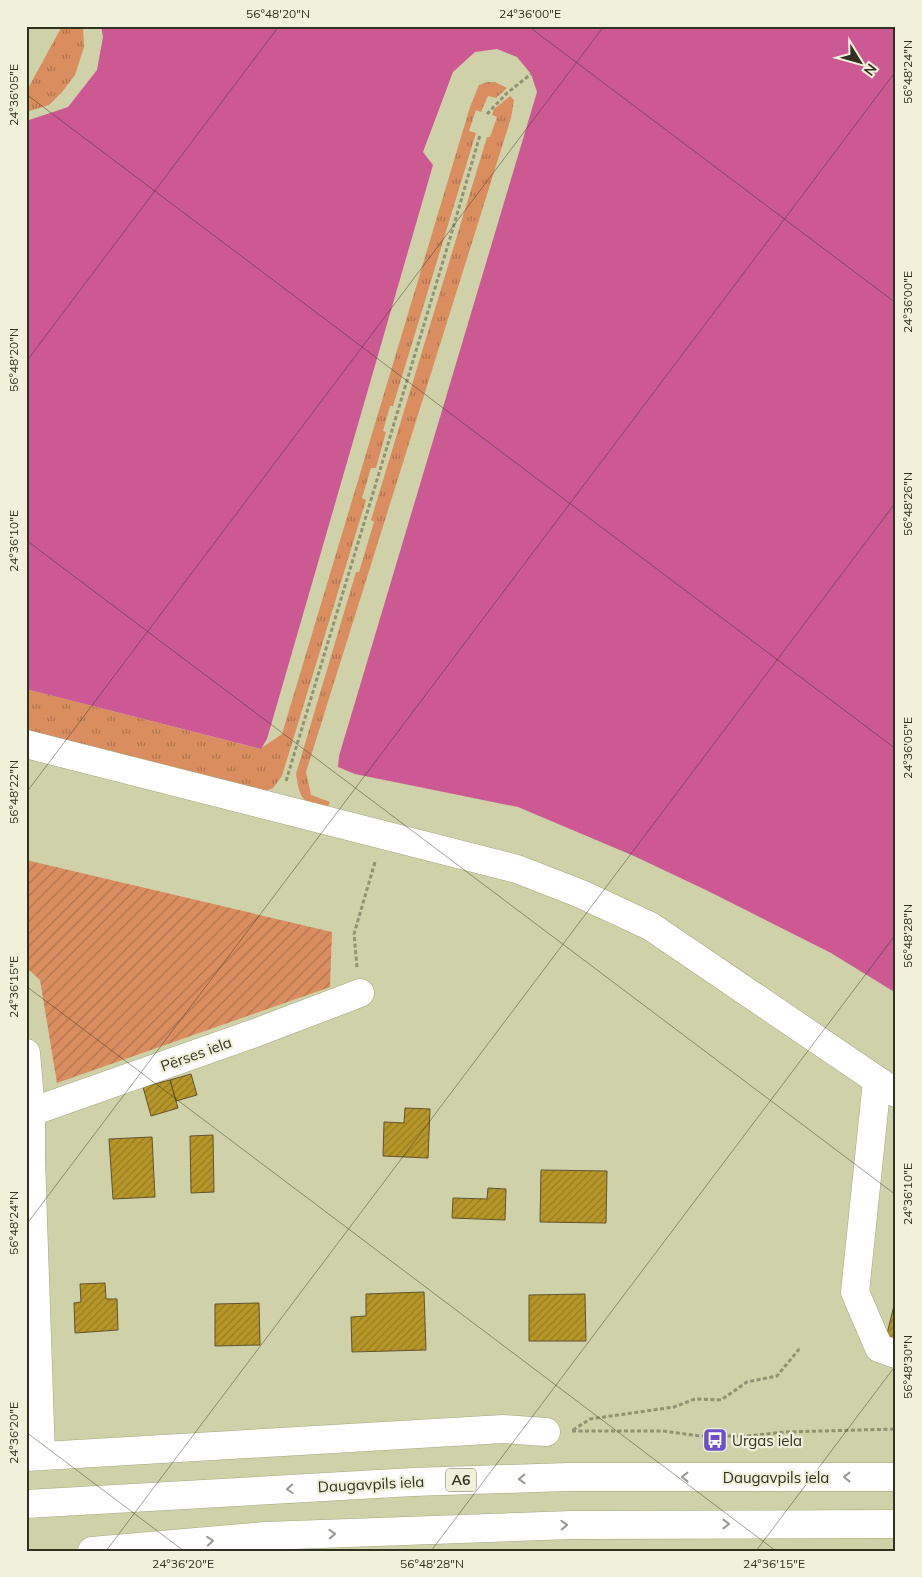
<svg xmlns="http://www.w3.org/2000/svg" width="922" height="1577" font-family="Mulish,sans-serif">
  <defs>
    <pattern id="grass-tufts" width="24" height="20" patternUnits="userSpaceOnUse" patternTransform="scale(1.25)"><rect width="24" height="20" fill="#da8d5f"/><path d="M3 7l-1-3M5 7V3M7 7l1-3M15 17l-1-3M17 17v-4M19 17l1-3" fill="none" stroke="#b1744e"/></pattern>
    <pattern id="garden-furrows" width="10" height="10" patternUnits="userSpaceOnUse" patternTransform="scale(1.25)"><rect width="10" height="10" fill="#da8d5f"/><path d="M-1 1l2-2M0 10L10 0M9 11l2-2" fill="none" stroke="#b1744e"/></pattern>
    <pattern id="building-hatch" width="6" height="6" patternUnits="userSpaceOnUse" patternTransform="scale(1.25)"><rect width="6" height="6" fill="#b79628"/><path d="M-1 1l2-2M0 6l6-6M5 7l2-2" fill="none" stroke="#957b22"/></pattern>
  </defs>
  <rect width="100%" height="100%" fill="#cfd2a8"/>
  <!-- grass -->
  <path fill="url(#grass-tufts)" d="M62,26H83L84,47L75,75L62,92L49,105L26,112V92Z
    M487,82H495L507,88L496,98L488,96L481,112L476,110L469,131L476,133L393,406H390L383,431L386,432L376,468H371L362,498L366,500L282,776L273,788L259,794L26,735V689L260,749L282,734L470,107L479,85Z
    M510,96L514,100L511,118L306,772L311,795L330,802L325,813C302,800 300,800 296,774L356,572H359L374,522L371,520L487,137H490L497,117L492,115L494,109Z"/>
  <!-- garden -->
  <path fill="url(#garden-furrows)" d="M26,860L332,932L330,987L57,1083L40,980L26,967Z"/>
  <!-- water -->
  <path fill="#cc5994" d="M101,26H896V993L831,953L708,891L634,856L518,807L355,774L338,767L339,756L537,92L531,74L517,57L497,49L475,52L453,72L423,152L433,165L267,739L261,749L26,689V121L68,107L97,70L103,37Z"/>
  <!-- building -->
  <path fill="url(#building-hatch)" stroke="#60532e" d="M191,1074L197,1095L176,1101L170,1080Z
    M170,1080L178,1108L151,1116L143,1087Z
    M405,1108L430,1109L428,1158L383,1156L384,1122L404,1123Z
    M213,1135L214,1192L191,1193L190,1136Z
    M152,1137L155,1197L113,1199L109,1139Z
    M541,1170L607,1171L606,1223L540,1222Z
    M488,1188L506,1189L505,1220L452,1218L453,1198L487,1199Z
    M105,1283L106,1299H117L118,1330L75,1333L74,1303L81,1302L80,1284Z
    M424,1292L426,1350L352,1352L351,1317L366,1316V1294Z
    M585,1294L586,1341H529V1295Z
    M896,1297V1344L885,1342Z
    M259,1303L260,1345L215,1346V1304Z"/>
  <g fill="none" stroke-linecap="round" stroke-linejoin="round">
    <defs>
      <path id="minor" d="M26,744L517,869L581,894L650,926L896,1093
        M26,1053L31,1112V1159L41,1456
        M877,1081L855,1292L879,1348L896,1354
        M31,1112L255,1033L360,993
        M26,1457L503,1429L546,1432"/>
      <path id="highway" d="M26,1504L413,1482L567,1477H896
        M92,1551L265,1536L571,1525L896,1524"/>
    </defs>
    <!-- minor casing -->
    <use href="#minor" stroke="#a3a67d" stroke-width="29"/>
    <!-- highway casing -->
    <use href="#highway" stroke="#a3a67d" stroke-width="29"/>
    <!-- path -->
    <path stroke="#909272" stroke-width="3" stroke-dasharray="4 2.5" stroke-linecap="butt" d="M487,114L507,93L531,74
      M286,781L451,235L480,135
      M357,967L354,934L375,862
      M573,1430L590,1419L674,1407L695,1399L721,1400L747,1382L777,1376L800,1348
      M572,1431H663L700,1436H747L785,1432L896,1429"/>
    <!-- minor -->
    <use href="#minor" stroke="#fff" stroke-width="28"/>
    <!-- highway -->
    <use href="#highway" stroke="#fff" stroke-width="28"/>
  </g>
  <!-- one-way arrows -->
  <defs><path id="oneway-chevron" d="M-2-3.5L2.5 0L-2 3.5" fill="none" stroke-width="1.6" stroke-linecap="round" stroke-linejoin="round" transform="scale(1.25)"/></defs>
  <g stroke="#989890">
    <use href="#oneway-chevron" transform="translate(685 1477) rotate(180)"/>
    <use href="#oneway-chevron" transform="translate(847 1477) rotate(180)"/>
    <use href="#oneway-chevron" transform="translate(522 1479) rotate(178)"/>
    <use href="#oneway-chevron" transform="translate(290 1489) rotate(177)"/>
    <use href="#oneway-chevron" transform="translate(726 1524)"/>
    <use href="#oneway-chevron" transform="translate(564 1525) rotate(-2)"/>
    <use href="#oneway-chevron" transform="translate(332 1534) rotate(-2)"/>
    <use href="#oneway-chevron" transform="translate(210 1541) rotate(-5)"/>
  </g>
  <!-- ticks -->
  <path fill="none" stroke="#303121" stroke-width="1" stroke-opacity="0.45" d="M528,26L896,303M26,94L896,749M26,362L279,26M26,540L896,1195M26,793L604,26M26,986L776,1551M26,1225L896,71M26,1432L184,1551M106,1551L896,502M431,1551L896,934M756,1551L896,1365"/>
  <!-- icons -->
  <defs>
    <symbol id="bus-square" viewBox="-11 -11 22 22"><rect x="-9" y="-9" width="18" height="18" rx="4" fill="#6e4fc8" stroke="#eff1db"/><path d="M-5-6H5V4H4V6H2V4H-2V6H-4V4H-5ZM-3.5-4V0h7V-4ZM-3.5 1.2v1.5H-2V1.2ZM2 1.2v1.5H3.5V1.2Z" fill="#fff"/></symbol>
  </defs>
  <g fill-rule="evenodd">
    <use href="#bus-square" x="701" y="1426" width="28" height="28"/>
  </g>
  <g text-anchor="middle" dominant-baseline="central" stroke-width="4.5" stroke-linejoin="round" paint-order="stroke">
    <!-- shield labels -->
    <rect fill="#eff1db" stroke="#696b59" stroke-width="1" x="446" y="1468.5" width="30" height="23" rx="4"/>
    <g font-size="14" font-weight="bold" fill="#303121">
      <text x="461" y="1480">A6</text>
    </g>
    <!-- street labels -->
    <g font-size="15" fill="#303121" stroke="#eff1db">
      <text transform="translate(196 1054) rotate(-20)">Pērses iela</text>
      <text x="776" y="1477">Daugavpils iela</text>
      <text transform="translate(371 1484) rotate(-3)">Daugavpils iela</text>
    </g>
    <!-- poi labels -->
    <g font-size="15" fill="#303121" stroke="#eff1db" text-anchor="start">
      <text x="732" y="1440">Urgas iela</text>
    </g>
  </g>
  <!-- border -->
  <rect width="922" height="1577" fill="none" stroke="#eff1db" stroke-width="55"/>
  <!-- north arrow -->
  <g transform="translate(860 62) rotate(127)" stroke="#eff1db" stroke-width="4" paint-order="stroke">
  <path d="M0-4L9 19L0 12L-9 19Z" fill="#303121"/>
  <text y="-8" font-size="14" font-weight="bold" text-anchor="middle" fill="#303121">N</text>
  </g>
  <rect x="28" y="28" width="866" height="1522" fill="none" stroke="#303121" stroke-width="2"/>
  <g font-size="12" text-anchor="middle" fill="#303121">
    <text x="278" y="18">56°48'20"N</text>
    <text x="530" y="18">24°36'00"E</text>
    <text transform="translate(908 72) rotate(-90)" y="4">56°48'24"N</text>
    <text transform="translate(14 95) rotate(-90)" y="4">24°36'05"E</text>
    <text transform="translate(908 302) rotate(-90)" y="4">24°36'00"E</text>
    <text transform="translate(14 360) rotate(-90)" y="4">56°48'20"N</text>
    <text transform="translate(908 504) rotate(-90)" y="4">56°48'26"N</text>
    <text transform="translate(14 541) rotate(-90)" y="4">24°36'10"E</text>
    <text transform="translate(908 748) rotate(-90)" y="4">24°36'05"E</text>
    <text transform="translate(14 792) rotate(-90)" y="4">56°48'22"N</text>
    <text transform="translate(908 936) rotate(-90)" y="4">56°48'28"N</text>
    <text transform="translate(14 987) rotate(-90)" y="4">24°36'15"E</text>
    <text transform="translate(908 1194) rotate(-90)" y="4">24°36'10"E</text>
    <text transform="translate(14 1223) rotate(-90)" y="4">56°48'24"N</text>
    <text transform="translate(908 1367) rotate(-90)" y="4">56°48'30"N</text>
    <text transform="translate(14 1433) rotate(-90)" y="4">24°36'20"E</text>
    <text x="183" y="1568">24°36'20"E</text>
    <text x="432" y="1568">56°48'28"N</text>
    <text x="774" y="1568">24°36'15"E</text>
  </g>
</svg>
